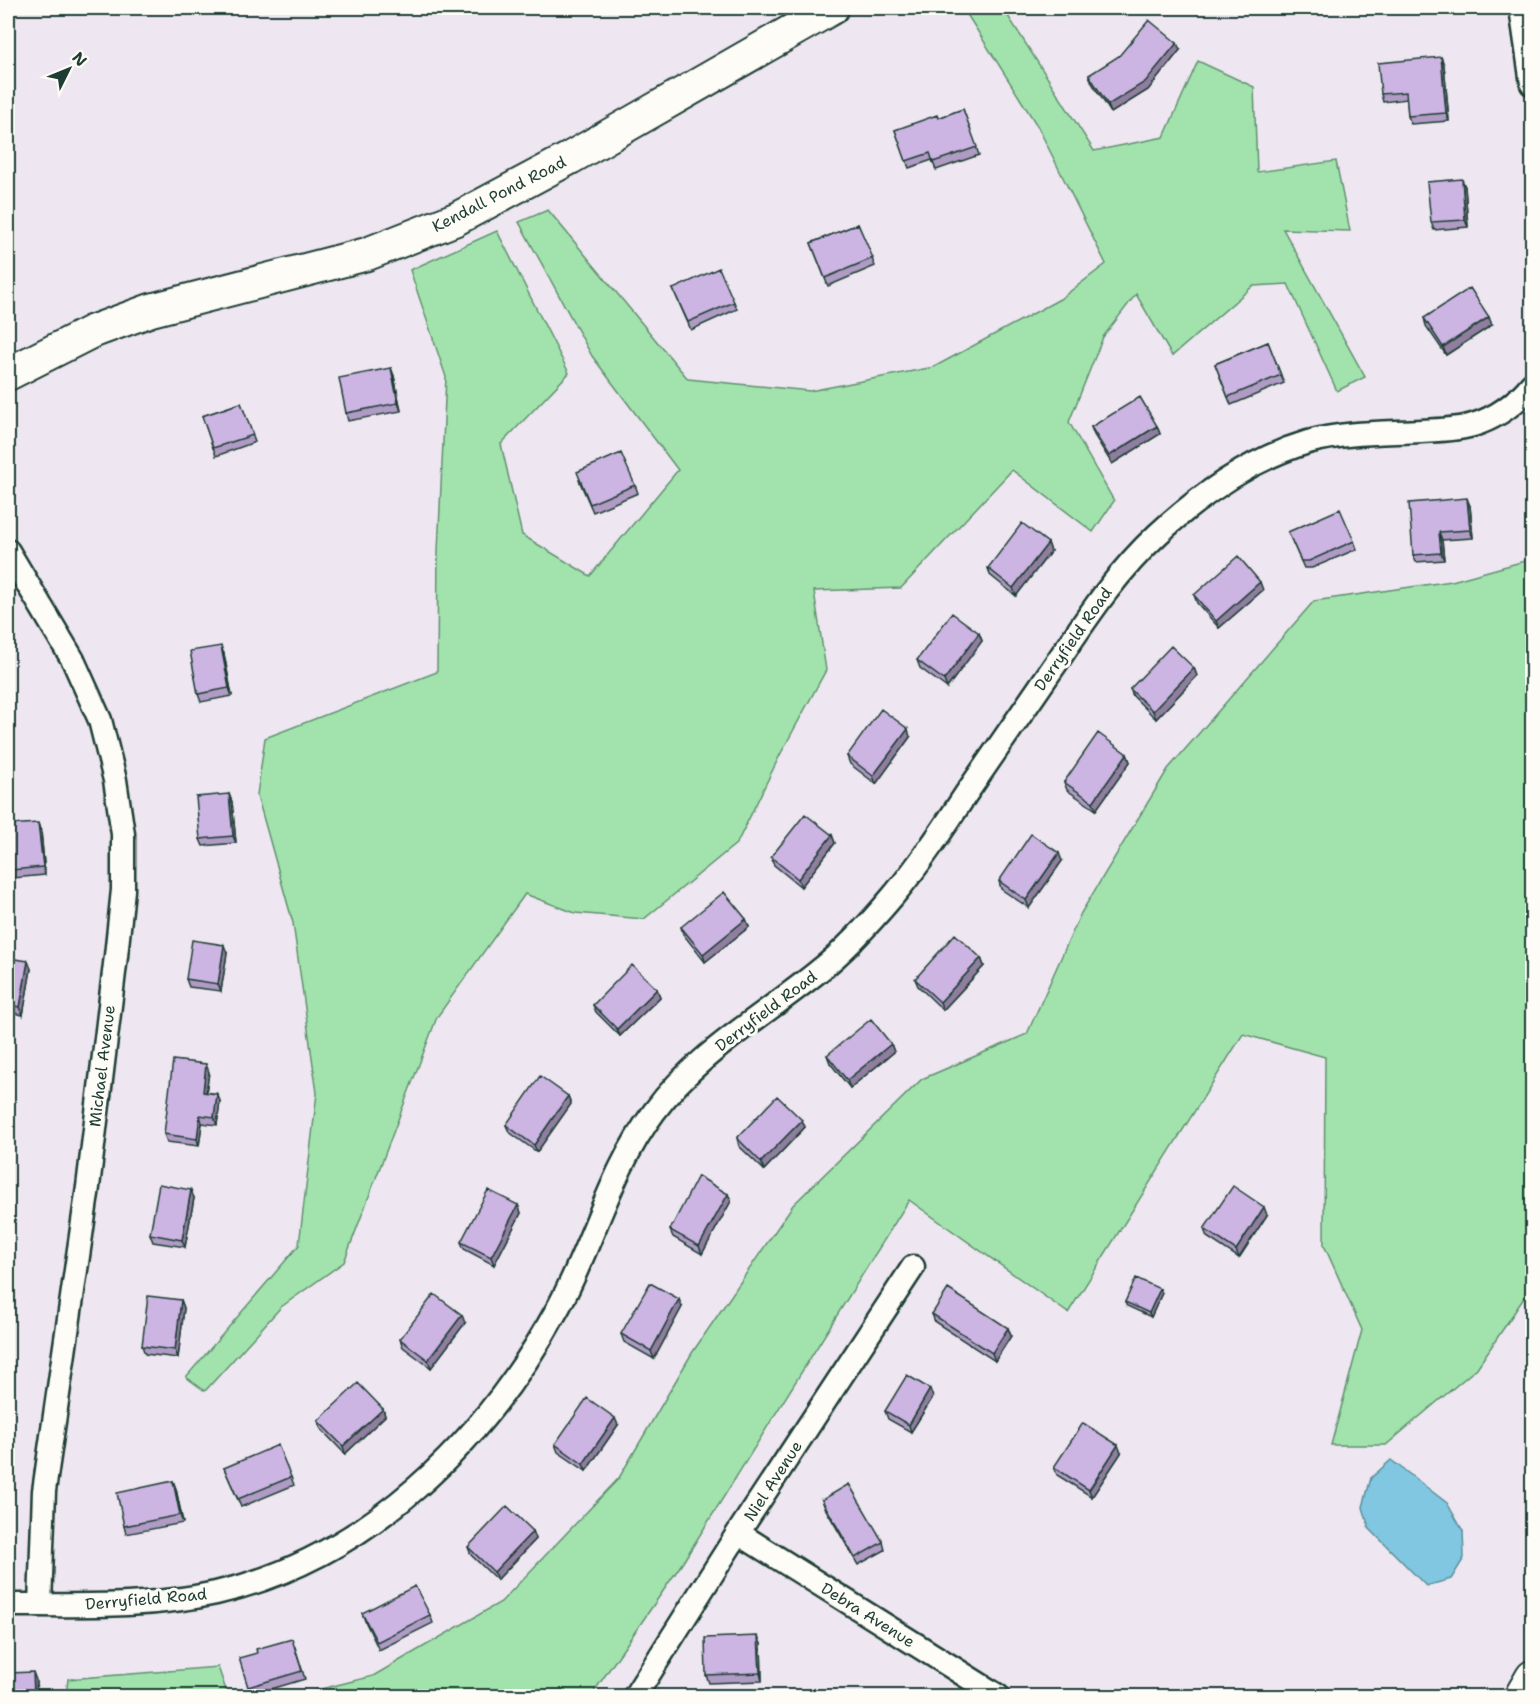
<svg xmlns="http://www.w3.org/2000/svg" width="1540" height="1704" font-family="'Shantell Sans',sans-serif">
  <rect width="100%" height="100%" fill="#eee6f1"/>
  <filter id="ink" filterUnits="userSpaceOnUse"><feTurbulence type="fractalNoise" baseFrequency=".0167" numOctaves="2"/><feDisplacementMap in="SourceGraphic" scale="12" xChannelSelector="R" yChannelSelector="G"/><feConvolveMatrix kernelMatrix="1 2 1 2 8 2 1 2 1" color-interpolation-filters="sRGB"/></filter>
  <g filter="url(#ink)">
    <!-- green -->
    <path fill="#a2e3ad" stroke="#609070" stroke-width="1.5" d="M963,8H1003L1094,151L1164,137L1198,61L1254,87L1257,172L1336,161L1350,231L1283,229L1365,377L1337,391L1288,284L1253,286L1172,356L1136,294L1103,337L1069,422L1114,501L1093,532L1012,470L901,588L814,591L826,670L780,755L737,843L644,919L575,913L525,894L437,1017L344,1262L281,1307L205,1391L186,1377L299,1245L317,1093L293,923L257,795L265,738L437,672L438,551L446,377L410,270L497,231L569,373L501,444L522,535L590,576L678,470L592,356L519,222L548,210L688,379L810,391L934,367L1060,299L1106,264L1038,127Z
      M1532,559V1286L1477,1368L1386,1445H1331L1362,1330L1324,1245L1325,1057L1243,1034L1068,1313L909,1200L683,1562L591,1696H293L373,1676L501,1602L619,1478L692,1353L793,1205L922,1079L1027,1034L1081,913L1168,769L1314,601L1452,581Z
      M218,1667L228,1696H66L68,1679Z"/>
    <!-- water -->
    <path fill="#81c7e2" stroke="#5a909c" stroke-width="1.5" d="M1391,1460L1447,1503L1463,1531L1464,1558L1451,1579L1426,1586L1369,1528L1363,1507L1371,1478Z"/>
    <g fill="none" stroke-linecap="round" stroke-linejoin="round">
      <defs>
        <path id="street" d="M1521,8L1532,84
          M8,551L73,660L100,720L115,780L123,834V890L116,956L88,1187L44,1491L40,1605
          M738,1533L998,1696
          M8,1605C76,1605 148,1608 216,1593C368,1558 485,1442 558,1308C593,1244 610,1171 654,1112C698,1052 764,1016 820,970C847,949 871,922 893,896C920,864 943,829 966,794C998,748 1029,702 1061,656C1090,613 1119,570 1158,534C1200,495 1251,459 1308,442C1344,432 1384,433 1421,431C1438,430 1457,430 1473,425C1496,418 1517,402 1532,384
          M635,1696L738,1533L913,1267"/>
        <path id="secondary" d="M8,374L91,332L151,310L367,254L456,219L570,158L832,8
          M1521,1696L1532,1677"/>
      </defs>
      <!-- street casing -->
      <use href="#street" stroke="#1f3d34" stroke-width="27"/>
      <!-- secondary casing -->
      <use href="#secondary" stroke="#1f3d34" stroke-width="36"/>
      <!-- street -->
      <use href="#street" stroke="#fdfcf7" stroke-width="22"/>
      <!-- secondary -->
      <use href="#secondary" stroke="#fdfcf7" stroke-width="32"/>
    </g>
    <!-- wall -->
    <path fill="#af9bc3" stroke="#1f3d34" stroke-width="1.5" d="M1397,8H1431L1399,13Z
      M1180,50L1148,90L1111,113L1092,83L1089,75Z
      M1441,57L1444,65L1449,121L1411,124L1408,116L1407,99L1383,102L1381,94Z
      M963,109L979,155L936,170L932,160L909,168L895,130L938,118Z
      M1465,187L1468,227L1434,230L1431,222Z
      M858,224L875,266L828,286L811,243Z
      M673,289L734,302L737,309L691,330Z
      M1424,318L1492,325L1446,355L1426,326Z
      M1268,342L1284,383L1231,405L1215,364Z
      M391,368L394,376L401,411L348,421L346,413Z
      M241,403L255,442L216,456L202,416Z
      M1157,426L1160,434L1112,464L1094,435L1091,427Z
      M579,480L635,485L638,493L593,512Z
      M1470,506L1473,538L1442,540L1444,560L1416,562L1413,555Z
      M1288,532L1354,541L1357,549L1312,568H1304Z
      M1048,543L1051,551L1016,596L990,575L988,568Z
      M1263,590L1219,628L1197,603L1194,595Z
      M979,633L982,641L947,688L920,668L917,660Z
      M224,654L232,696L201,702L198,694Z
      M1194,668L1197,676L1156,719L1133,696L1130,689Z
      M910,737L876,784L850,764L847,756Z
      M1127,754L1130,762L1096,810L1067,790L1064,782Z
      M229,794L232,802L236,843L203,846L200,839Z
      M41,831L45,875L13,878L11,870Z
      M832,835L835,843L801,887L774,865L771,857Z
      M1062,861L1029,908L1001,889L999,881Z
      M746,919L749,927L705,962L683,934L681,927Z
      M227,953L221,991L189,987L186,979Z
      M8,958L31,969L23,1015L8,1012Z
      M981,958L984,966L943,1010L918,986L915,979Z
      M657,989L660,997L620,1036L596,1012L593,1005Z
      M891,1044L894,1052L850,1088L830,1063L827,1055Z
      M209,1072L206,1092L217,1094L220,1101L217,1125L202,1123L199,1146L167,1142L164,1134Z
      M568,1096L571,1104L537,1152L509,1132L506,1125Z
      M802,1120L805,1127L764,1170L739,1146L737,1138Z
      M728,1194L731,1201L702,1254L673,1237L670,1230Z
      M194,1198L185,1247L153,1242L150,1234Z
      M518,1205L521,1213L494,1265L464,1249L461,1242Z
      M1267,1215L1239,1258L1207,1237L1204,1229Z
      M1162,1293L1151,1317L1127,1306L1125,1302Z
      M181,1300L184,1308L178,1358L145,1354L142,1346Z
      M682,1307L654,1359L624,1342L621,1334Z
      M932,1314L1008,1328L1011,1336L995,1361L935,1322Z
      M465,1323L431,1368L403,1347L400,1339Z
      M933,1397L911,1432L888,1419L885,1411Z
      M383,1409L385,1416L345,1454L321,1429L318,1421Z
      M618,1425L586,1471L558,1452L555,1444Z
      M1121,1453L1092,1497L1057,1475L1054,1467Z
      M224,1468L291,1477L294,1485L241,1507Z
      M173,1481L176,1489L183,1523L126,1534L124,1526Z
      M822,1500L883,1542L885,1550L858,1565L825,1508Z
      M533,1531L536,1539L497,1580L471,1555L468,1547Z
      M362,1613L430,1615L433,1623L379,1650L365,1621Z
      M761,1644L762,1681L709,1683L706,1675Z
      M295,1647L305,1679L251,1695L248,1687Z"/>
    <!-- shaded-wall -->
    <path fill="#8f7e9f" stroke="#1f3d34" stroke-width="1.5" d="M1177,43L1180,50L1148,90L1111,113L1108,105Z
      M1441,57L1444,65L1449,121L1446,113Z
      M1462,179L1465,187L1468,227L1465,220Z
      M1489,317L1492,325L1446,355L1443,347Z
      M391,368L394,376L401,411L398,403Z
      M1157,426L1160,434L1112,464L1109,456Z
      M1467,498L1470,506L1473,538L1470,530Z
      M1439,532L1442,540L1444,560L1441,553Z
      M1048,543L1051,551L1016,596L1013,588Z
      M1260,582L1263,590L1219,628L1216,621Z
      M979,633L982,641L947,688L944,680Z
      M221,646L224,654L232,696L229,688Z
      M1194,668L1197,676L1156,719L1153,711Z
      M908,729L910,737L876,784L873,776Z
      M1127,754L1130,762L1096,810L1093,802Z
      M229,794L232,802L236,843L233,836Z
      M38,823L41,831L45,875L43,867Z
      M832,835L835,843L801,887L798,879Z
      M1059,853L1062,861L1029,908L1026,900Z
      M746,919L749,927L705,962L703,954Z
      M224,945L227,953L221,991L218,984Z
      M981,958L984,966L943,1010L940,1002Z
      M28,961L31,969L23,1015L20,1007Z
      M657,989L660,997L620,1036L617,1029Z
      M891,1044L894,1052L850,1088L847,1080Z
      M206,1064L209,1072L205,1099L203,1092Z
      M10,1088L13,1095L8,1140V1113Z
      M217,1094L220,1101L217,1125L214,1117Z
      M568,1096L571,1104L537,1152L534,1145Z
      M200,1115L202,1123L199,1146L197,1139Z
      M802,1120L805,1127L764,1170L761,1162Z
      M191,1190L194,1198L185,1247L182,1240Z
      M728,1194L731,1201L702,1254L699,1246Z
      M518,1205L521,1213L494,1265L491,1257Z
      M1264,1207L1267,1215L1239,1258L1236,1250Z
      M1160,1289L1162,1293L1151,1317L1149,1313Z
      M679,1299L682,1307L654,1359L651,1351Z
      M181,1300L184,1308L178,1358L175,1350Z
      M462,1315L465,1323L431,1368L428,1360Z
      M1008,1328L1011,1336L995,1361L992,1353Z
      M930,1389L933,1397L911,1432L909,1425Z
      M383,1409L385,1416L345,1454L343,1446Z
      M615,1418L618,1425L586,1471L583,1464Z
      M1118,1445L1121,1453L1092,1497L1089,1490Z
      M173,1481L176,1489L183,1523L180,1515Z
      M533,1531L536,1539L497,1580L494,1572Z
      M758,1636L761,1644L762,1681L760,1673Z
      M33,1672L36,1680L37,1696H34Z"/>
    <!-- building -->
    <path fill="#ccb4e3" stroke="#1f3d34" stroke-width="1.5" d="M1149,20L1177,43L1145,82L1108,105L1089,75L1119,56Z
      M1441,57L1446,113L1408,116L1406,92L1381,94L1378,63Z
      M963,109L977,147L933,162L930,153L906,161L895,130L937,115L938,118Z
      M1462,179L1465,220L1431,222L1427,182Z
      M858,224L873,258L825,278L811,243Z
      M719,268L734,302L688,322L673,289Z
      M1470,288L1489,317L1443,347L1424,318Z
      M1268,342L1281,375L1228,397L1215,364Z
      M391,368L398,403L346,413L339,378Z
      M1140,397L1157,426L1109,456L1091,427Z
      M241,403L253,435L213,448L202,416Z
      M621,453L635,485L590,504L577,472Z
      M1467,498L1470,530L1439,532L1441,553L1413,555L1409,503Z
      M1340,509L1354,541L1309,561H1301L1288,532Z
      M1022,523L1048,543L1013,588L988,568Z
      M1238,556L1260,582L1216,621L1194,595Z
      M952,613L979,633L944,680L917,660Z
      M221,646L229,688L198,694L190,651Z
      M1171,646L1194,668L1153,711L1130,689Z
      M881,709L908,729L873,776L847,756Z
      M1098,733L1127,754L1093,802L1064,782Z
      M229,794L233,836L200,839L196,797Z
      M805,814L832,835L798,879L771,857Z
      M38,823L43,867L11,870L8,839V825Z
      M1031,834L1059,853L1026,900L999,881Z
      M724,892L746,919L703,954L681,927Z
      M955,934L981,958L940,1002L915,979Z
      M192,940L224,945L218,984L186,979Z
      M8,958L28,961L20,1007L8,1005Z
      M632,965L657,989L617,1029L593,1005Z
      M871,1019L891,1044L847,1080L827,1055Z
      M173,1060L206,1064L203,1092L217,1094L214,1117L200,1115L197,1139L164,1134Z
      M540,1076L568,1096L534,1145L506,1125Z
      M8,1087L10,1088L8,1113Z
      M777,1096L802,1120L761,1162L737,1138Z
      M698,1176L728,1194L699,1246L670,1230Z
      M159,1184L191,1190L182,1240L150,1234Z
      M1233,1186L1264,1207L1236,1250L1204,1229Z
      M488,1190L518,1205L491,1257L461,1242Z
      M1136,1278L1160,1289L1149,1313L1125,1302Z
      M650,1283L679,1299L651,1351L621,1334Z
      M948,1289L1008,1328L992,1353L932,1314Z
      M434,1294L462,1315L428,1360L400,1339Z
      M148,1296L181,1300L175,1350L142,1346Z
      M907,1375L930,1389L909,1425L885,1411Z
      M358,1383L383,1409L343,1446L318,1421Z
      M587,1398L615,1418L583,1464L555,1444Z
      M1083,1423L1118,1445L1089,1490L1054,1467Z
      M278,1445L291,1477L238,1499L224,1468Z
      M173,1481L180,1515L124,1526L117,1493Z
      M849,1484L883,1542L855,1558L822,1500Z
      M507,1506L533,1531L494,1572L468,1547Z
      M415,1586L430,1615L377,1642L362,1613Z
      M758,1636L760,1673L706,1675L705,1638Z
      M292,1639L302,1671L248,1687L239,1658L257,1653L256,1649Z
      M33,1672L34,1696H8V1673Z"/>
  </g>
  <g text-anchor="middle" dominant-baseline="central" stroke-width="6" stroke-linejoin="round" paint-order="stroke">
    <!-- street labels -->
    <g font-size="16" fill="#1f3d34" stroke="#fdfcf7">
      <text transform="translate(499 194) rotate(-27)">Kendall Pond Road</text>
      <text transform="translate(1073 639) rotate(-55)">Derryfield Road</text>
      <text transform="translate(766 1011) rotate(-37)">Derryfield Road</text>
      <text transform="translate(102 1066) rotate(-83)">Michael Avenue</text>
      <text transform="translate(773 1481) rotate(-57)">Niel Avenue</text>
      <text transform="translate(146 1599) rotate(-5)">Derryfield Road</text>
      <text transform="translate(868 1615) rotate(32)">Debra Avenue</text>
    </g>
  </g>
  <!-- margin -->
  <rect width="1540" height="1704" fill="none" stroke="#fdfcf7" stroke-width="30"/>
  <rect x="15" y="15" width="1510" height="1674" fill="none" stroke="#1f3d34" stroke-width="2" filter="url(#ink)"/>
  <!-- north arrow -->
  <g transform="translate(69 69) rotate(47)" stroke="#fdfcf7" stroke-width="4.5" paint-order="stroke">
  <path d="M0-4.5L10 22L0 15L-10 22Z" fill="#1f3d34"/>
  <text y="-9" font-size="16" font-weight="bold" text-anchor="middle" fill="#1f3d34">N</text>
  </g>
</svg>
